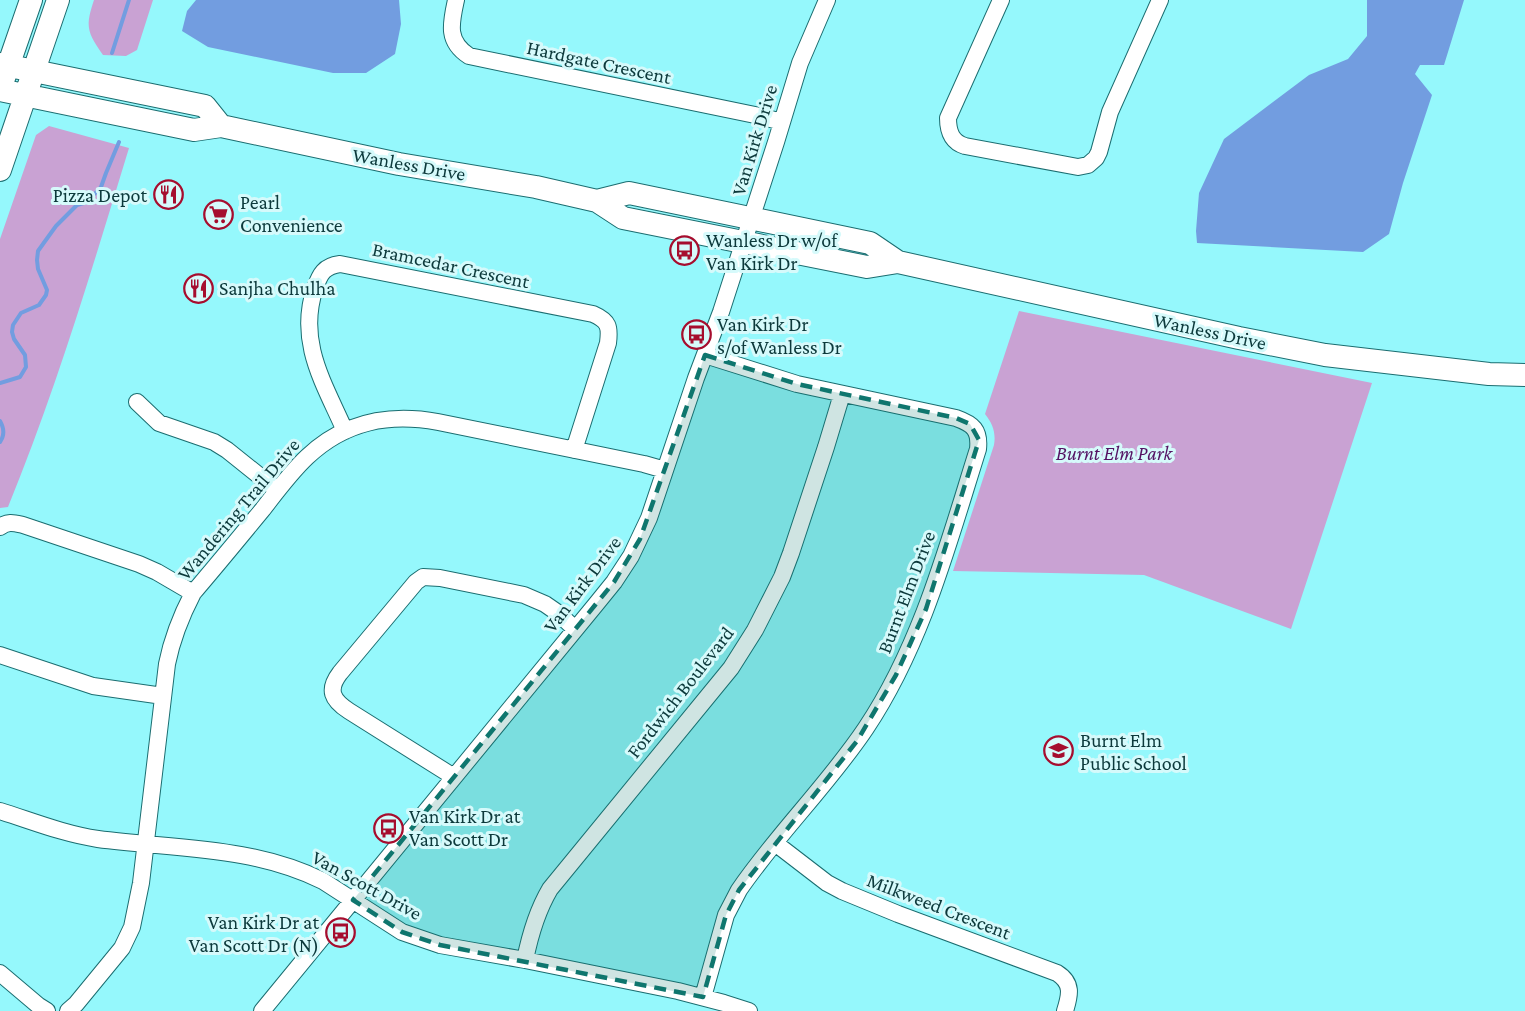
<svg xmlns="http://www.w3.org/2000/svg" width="1525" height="1011" font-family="'Crimson Pro',serif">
  <rect width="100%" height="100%" fill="#95f8fc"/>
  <!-- green -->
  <path fill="#c9a2d3" d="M94,0H153L137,50L126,56L103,55C87,32 85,27 94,0Z
    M49,126L129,148C92,269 56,390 8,507L0,508V239L36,135Z
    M1019,311L1372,383L1291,629L1144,575L953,571L994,445C996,433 993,424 985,414Z"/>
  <!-- water -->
  <path fill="#729de0" d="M196,0H399L401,24L395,54L366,73H333L208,47L182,31L187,11Z
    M1367,0H1464L1444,65H1420L1415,74L1432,95L1403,183L1389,234L1363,252L1197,243L1196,231L1199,193L1224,139L1309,75L1348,59L1367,36Z"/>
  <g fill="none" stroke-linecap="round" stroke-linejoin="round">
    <!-- stream -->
    <path stroke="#729de0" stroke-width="4" d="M112,53L129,0
      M0,383L20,377L26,367L25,355L14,339L12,332L13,325L21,313L39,305L46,295L47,290L38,269L37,260L38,251L43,244L56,226L77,205L87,202L101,187L106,173L119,142
      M0,421C4,428 5,435 0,442"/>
    <defs>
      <path id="minor" d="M456,0C451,23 446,41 469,56L755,115L782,122
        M1001,0L948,118C948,132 952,142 965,146L1078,167L1088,165L1096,158L1099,152L1110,112L1160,0
        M137,402L159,423L214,442L227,450L277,490
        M345,431C324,383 297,342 315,288C320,274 324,266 340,264L593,314C609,321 610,327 608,343L574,450
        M0,527C8,521 14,523 23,525L139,564L157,572L193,593
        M0,655L93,686L163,696
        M454,777L349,711C332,700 327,690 340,673L416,582L423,577L440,578L524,595L545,604L558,613L575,629
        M0,811C32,821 64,834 98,839C174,849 253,846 323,881L402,932L440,945L525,960L678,991L724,1003L749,1011
        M775,843L827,883L842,891L898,914L1057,973C1073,983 1070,995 1065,1011
        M525,960C530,935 537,911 550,889L731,668L755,630L782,577L791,553L826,447L842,394
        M0,973L39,1006L47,1011
        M703,997L726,915L739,890C778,833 828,785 866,728C922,644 948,544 978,449C980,430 973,424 956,418L797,384L705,355
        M68,1011L76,1004L122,948L132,927L141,883L167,664C172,639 181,616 193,593C217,565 240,537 263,509C277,491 291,472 307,457C345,421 389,413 438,422L644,464L665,470
        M262,1011L597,603L614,582L631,556L649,518L696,378L721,312L776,142L800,63L827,0"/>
      <path id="major" d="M0,64L205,106L221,126
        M4,78L31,0
        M0,90L194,130L221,126L399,164L536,187L597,201L623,218L867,267L898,262L1239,338L1325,355L1489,374L1525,375
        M0,170L58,0
        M597,201L629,193L870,243L898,262"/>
    </defs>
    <!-- minor casing -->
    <use href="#minor" stroke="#1b6d70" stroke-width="18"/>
    <!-- major casing -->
    <use href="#major" stroke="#1b6d70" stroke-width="24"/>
    <!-- minor -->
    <use href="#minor" stroke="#fff" stroke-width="16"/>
    <!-- major -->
    <use href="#major" stroke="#fff" stroke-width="22"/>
  </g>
  <!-- marked area -->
  <path fill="#0f766e" fill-opacity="0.2" stroke="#0f766e" stroke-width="4.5" stroke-dasharray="12 8" stroke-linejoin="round" d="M705,355L797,384L956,418L970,424L979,440L926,609L896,675L857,741L739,890L726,915L703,997L440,945L402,932L353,900L614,582L640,539Z"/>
  <!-- icons -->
  <defs>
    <symbol id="restaurant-ring" viewBox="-11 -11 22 22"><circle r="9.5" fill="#d6fafb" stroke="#a60d2e" stroke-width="1.5"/><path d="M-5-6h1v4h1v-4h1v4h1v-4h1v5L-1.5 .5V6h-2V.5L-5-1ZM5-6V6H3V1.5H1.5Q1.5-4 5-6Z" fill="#a60d2e"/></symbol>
    <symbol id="supermarket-ring" viewBox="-11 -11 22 22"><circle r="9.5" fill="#d6fafb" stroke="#a60d2e" stroke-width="1.5"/><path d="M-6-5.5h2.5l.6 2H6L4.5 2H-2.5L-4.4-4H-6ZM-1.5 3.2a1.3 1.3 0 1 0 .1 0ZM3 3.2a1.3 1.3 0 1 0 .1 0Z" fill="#a60d2e"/></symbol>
    <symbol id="bus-ring" viewBox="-11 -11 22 22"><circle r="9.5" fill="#d6fafb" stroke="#a60d2e" stroke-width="1.5"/><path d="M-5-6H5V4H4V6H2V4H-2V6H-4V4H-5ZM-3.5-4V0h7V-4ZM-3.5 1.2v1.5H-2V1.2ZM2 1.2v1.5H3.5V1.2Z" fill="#a60d2e"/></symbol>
    <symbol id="school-ring" viewBox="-11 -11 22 22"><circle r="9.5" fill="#d6fafb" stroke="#a60d2e" stroke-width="1.5"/><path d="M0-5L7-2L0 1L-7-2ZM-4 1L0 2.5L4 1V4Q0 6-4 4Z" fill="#a60d2e"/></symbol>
  </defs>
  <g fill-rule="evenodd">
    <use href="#restaurant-ring" x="152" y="178" width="33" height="33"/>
    <use href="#supermarket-ring" x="202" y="198" width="33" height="33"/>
    <use href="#bus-ring" x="668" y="234" width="33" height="33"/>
    <use href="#restaurant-ring" x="182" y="272" width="33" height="33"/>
    <use href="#bus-ring" x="680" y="318" width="33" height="33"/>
    <use href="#school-ring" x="1042" y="734" width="33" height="33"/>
    <use href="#bus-ring" x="372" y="812" width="33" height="33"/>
    <use href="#bus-ring" x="324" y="916" width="33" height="33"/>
  </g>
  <g text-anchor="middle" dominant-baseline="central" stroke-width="6" stroke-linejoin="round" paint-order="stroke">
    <!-- street labels -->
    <g font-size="20" fill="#0c393b" stroke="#d6fafb">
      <text transform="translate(599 62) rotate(12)">Hardgate Crescent</text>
      <text transform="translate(754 140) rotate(-73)">Van Kirk Drive</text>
      <text transform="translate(409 164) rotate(10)">Wanless Drive</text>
      <text transform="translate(451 265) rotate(12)">Bramcedar Crescent</text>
      <text transform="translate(1210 331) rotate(12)">Wanless Drive</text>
      <text transform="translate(238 509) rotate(-50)">Wandering Trail Drive</text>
      <text transform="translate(582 584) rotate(-53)">Van Kirk Drive</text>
      <text transform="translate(906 592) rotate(-69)">Burnt Elm Drive</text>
      <text transform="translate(680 692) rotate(-52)">Fordwich Boulevard</text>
      <text transform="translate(367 885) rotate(29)">Van Scott Drive</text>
      <text transform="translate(939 906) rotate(21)">Milkweed Crescent</text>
    </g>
    <!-- poi labels -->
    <g font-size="20" fill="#0c393b" stroke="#d6fafb" text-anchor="start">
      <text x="147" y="195" text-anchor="end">Pizza Depot</text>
      <text x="240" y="202">Pearl<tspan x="240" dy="23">Convenience</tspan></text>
      <text x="706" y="240">Wanless Dr w/of<tspan x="706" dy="23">Van Kirk Dr</tspan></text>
      <text x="219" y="288">Sanjha Chulha</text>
      <text x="717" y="324">Van Kirk Dr<tspan x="717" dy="23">s/of Wanless Dr</tspan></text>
      <text x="1080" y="740">Burnt Elm<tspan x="1080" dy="23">Public School</tspan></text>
      <text x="409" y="816">Van Kirk Dr at<tspan x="409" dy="23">Van Scott Dr</tspan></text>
      <text x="319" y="922" text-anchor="end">Van Kirk Dr at<tspan x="319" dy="23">Van Scott Dr (N)</tspan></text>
    </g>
    <!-- park labels -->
    <g font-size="20" font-style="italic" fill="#541263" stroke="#d6fafb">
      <text x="1114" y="453">Burnt Elm Park</text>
    </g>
  </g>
</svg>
